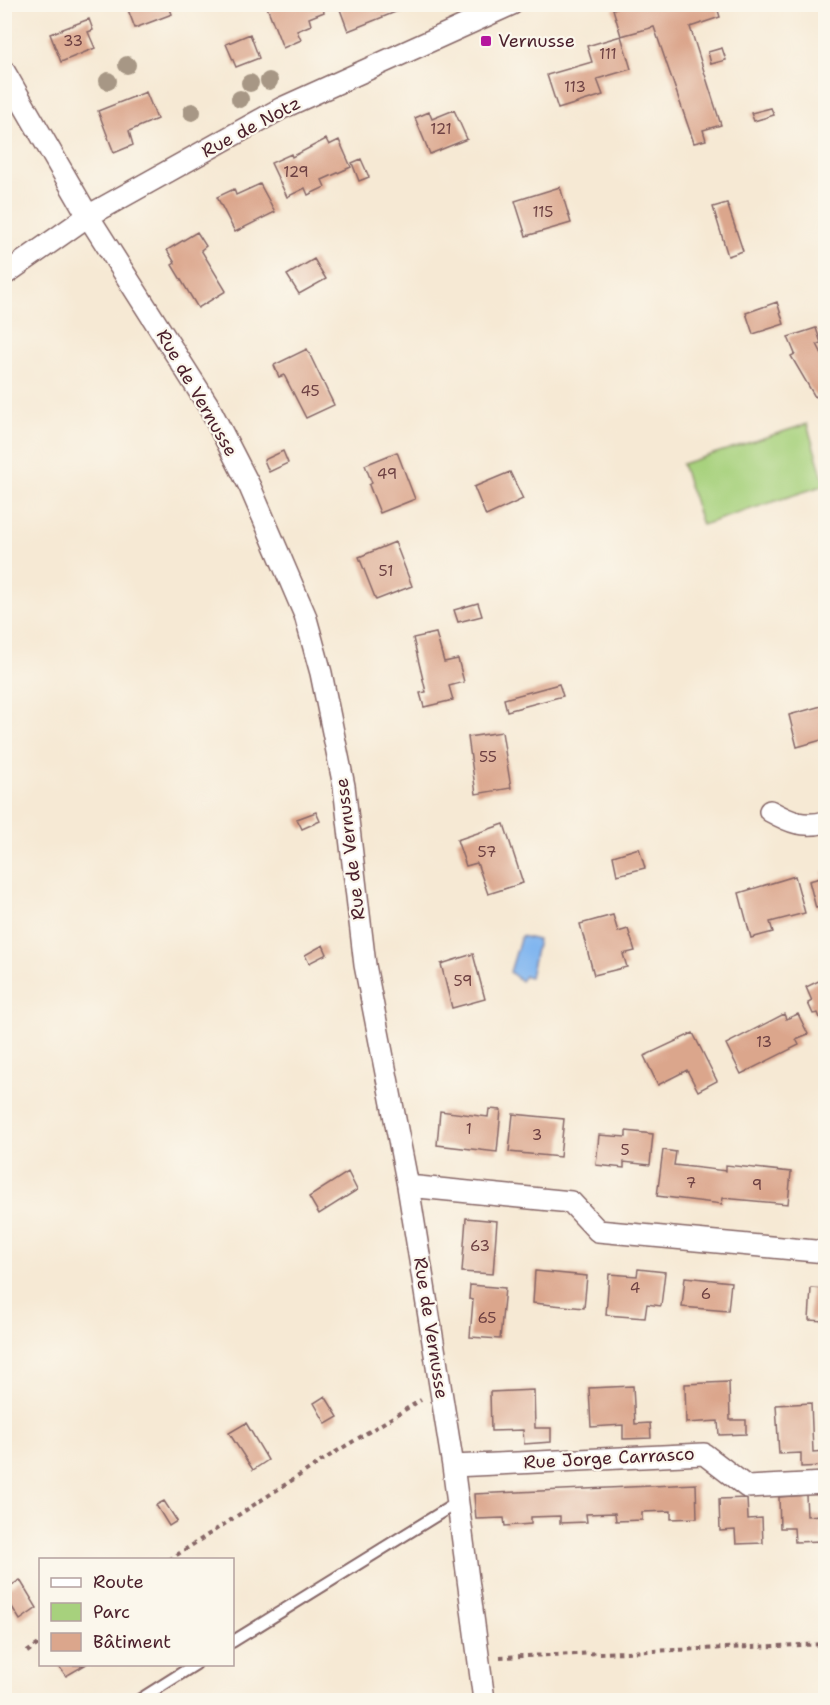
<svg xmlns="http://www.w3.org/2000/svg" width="830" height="1705" font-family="'Shantell Sans',sans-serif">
  <rect width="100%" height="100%" fill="#fbf7ec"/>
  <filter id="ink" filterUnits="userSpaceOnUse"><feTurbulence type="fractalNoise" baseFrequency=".0167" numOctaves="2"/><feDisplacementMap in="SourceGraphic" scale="12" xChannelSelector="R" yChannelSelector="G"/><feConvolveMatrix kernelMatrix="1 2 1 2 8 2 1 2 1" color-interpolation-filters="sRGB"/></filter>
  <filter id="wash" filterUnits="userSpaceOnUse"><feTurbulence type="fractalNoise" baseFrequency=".008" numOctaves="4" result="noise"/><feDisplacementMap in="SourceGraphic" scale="24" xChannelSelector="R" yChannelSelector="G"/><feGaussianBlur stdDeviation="1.35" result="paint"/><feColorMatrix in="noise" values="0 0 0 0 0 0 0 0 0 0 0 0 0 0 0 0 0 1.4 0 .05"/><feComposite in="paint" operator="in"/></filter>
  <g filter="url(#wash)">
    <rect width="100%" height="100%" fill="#f6e9d4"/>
    <!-- green -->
    <path fill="#a7d17d" stroke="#787854" stroke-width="1.5" d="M807,424L825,485L702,525L682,464Z"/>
    <!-- water -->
    <path fill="#81b6ef" stroke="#666a8d" stroke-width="1.5" d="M521,936L538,940L530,977L525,976L521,981L510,972Z"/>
    <g id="blocks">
      <!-- building -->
      <path fill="#dba68c" d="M132,4H168L172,14L135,28L127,7Z
        M272,4H321L324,12L309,18L311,25L297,31L301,40L283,48L267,7Z
        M338,4H413V5L348,31Z
        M627,4H716L720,17L690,27L721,125L703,130L706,140L694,143L654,27L621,36L613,9Z
        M89,19L93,30L88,32L95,48L61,62L50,34Z
        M250,34L259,58L236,67L226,44Z
        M621,36L631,69L597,79L603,95L558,109L547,75L592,62L587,46Z
        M722,48L726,60L711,64L708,52Z
        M146,92L157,119L129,131L133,145L114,153L98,111Z
        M771,108L774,115L754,121L751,113Z
        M454,110L467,139L430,154L415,118L429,112L432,119Z
        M326,139L329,145L339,140L351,167L322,180L325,187L308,195L305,188L287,197L271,163L291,154L292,157Z
        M361,159L369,177L359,181L352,163Z
        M260,184L275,212L235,232L217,197L234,189L236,195Z
        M560,187L571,223L526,236L515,201Z
        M727,203L743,251L728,256L713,207Z
        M197,232L206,246L201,250L226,291L198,308L172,265L175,263L167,250Z
        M314,259L326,279L299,294L287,275Z
        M777,302L784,324L753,334L746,313Z
        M816,328L821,343L817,344L825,360V391L815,397L791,356L795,354L788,337Z
        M307,349L334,405L306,418L284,375L279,377L274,365Z
        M283,451L288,463L269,472L264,460Z
        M397,452L415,499L380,513L369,485L372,483L365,465Z
        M510,472L523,499L486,516L474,487Z
        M395,542L412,586L376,600L359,557Z
        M478,603L482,616L458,622L454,610Z
        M436,633L444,662L458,659L464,682L449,686L453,700L424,707L420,693L426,692L413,638Z
        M559,684L563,696L507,711L504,699Z
        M825,705V739L797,747L789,715Z
        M502,732L511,788L476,794L468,737Z
        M316,812L320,821L302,829L297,819Z
        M504,824L523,883L488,894L477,863L466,866L457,840Z
        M639,848L645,868L617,875L613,856Z
        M825,871V906L816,908L809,881L824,877L822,872Z
        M795,876L805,913L770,922L773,932L751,938L739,893Z
        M613,915L618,932L628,929L635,951L623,954L627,967L594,975L580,924Z
        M323,945L327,954L309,963L305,955Z
        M473,954L485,999L452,1008L441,964Z
        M825,978V1030L818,1013L813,1014L808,1003L812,1001L806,987Z
        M784,1014L786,1019L798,1014L808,1034L796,1039L799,1045L741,1074L726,1044Z
        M693,1033L717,1081L698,1091L687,1070L658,1085L644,1056Z
        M489,1109L501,1110L497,1152L437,1145L440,1111L488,1117Z
        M513,1114L564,1119L560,1157L509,1152Z
        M626,1131L653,1134L650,1165L624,1162V1168L596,1165L599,1135L626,1137Z
        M663,1150L676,1152L674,1165L726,1171V1165L791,1172L788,1204L723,1198L722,1204L657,1196Z
        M348,1172L357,1190L319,1214L309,1197Z
        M466,1218L497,1221L493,1274L462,1272Z
        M638,1269L665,1272L661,1306L647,1304L645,1318L606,1315L609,1274L637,1276Z
        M535,1271L587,1276L584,1308L533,1303Z
        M685,1277L731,1282L728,1311L682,1307Z
        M470,1285L505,1288L500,1339L470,1337L473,1300L469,1299Z
        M811,1288L825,1289V1321L809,1320Z
        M729,1382L730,1420H746V1434L719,1435L718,1421L686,1423L685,1384Z
        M633,1386L635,1424L650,1423L651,1438L623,1439V1425L591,1427L589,1388Z
        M534,1390L535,1428H551V1442L524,1444L523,1430L491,1431L490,1392Z
        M325,1396L338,1417L326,1424L314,1403Z
        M811,1403L813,1452L825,1451V1466L801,1467V1453L779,1454L776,1405Z
        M246,1423L268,1460L253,1470L229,1433Z
        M696,1484L697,1518L671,1519V1511L642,1512V1520L616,1521L615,1513L586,1514L587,1522L560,1523V1516L531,1517V1524L505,1526L504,1518L476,1519L474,1494Z
        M806,1495L807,1516L821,1515L822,1541L795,1542L794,1528H780L779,1497Z
        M747,1498L748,1519L762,1518L763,1543L736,1544L735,1530L720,1531L719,1499Z
        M164,1501L177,1521L169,1526L156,1505Z
        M20,1580L37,1608L20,1620L4,1594V1590Z
        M58,1665H85L66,1676Z"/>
    </g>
  </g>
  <g filter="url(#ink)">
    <use href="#blocks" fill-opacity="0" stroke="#866666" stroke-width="1.5"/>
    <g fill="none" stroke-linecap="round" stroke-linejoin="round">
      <defs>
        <path id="service" d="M232,1642L458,1502
          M139,1700L196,1664"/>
        <path id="minor" d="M4,71L88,216L208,405L250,487L305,615L321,673L344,786L365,965L408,1186L453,1466L484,1700
          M4,275L88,216L282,108L512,4
          M770,811C790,822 803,828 826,822
          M408,1186L571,1202L598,1231L826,1252
          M453,1466L704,1454L747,1487L826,1483"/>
      </defs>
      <!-- service casing -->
      <use href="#service" stroke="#866666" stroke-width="14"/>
      <!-- minor casing -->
      <use href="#minor" stroke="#866666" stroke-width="24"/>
      <!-- path -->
      <path stroke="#866666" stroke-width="4" stroke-dasharray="4.5 4.5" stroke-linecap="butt" d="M169,1560L334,1453L421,1400
        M27,1652L40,1643
        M500,1657L826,1644"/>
      <!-- service -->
      <use href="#service" stroke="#fff" stroke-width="10"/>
      <!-- minor -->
      <use href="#minor" stroke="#fff" stroke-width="21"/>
    </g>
    <!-- trees -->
    <g fill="#a79785">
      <circle cx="127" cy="65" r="9"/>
      <circle cx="108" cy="81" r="9"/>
      <circle cx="269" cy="81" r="9"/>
      <circle cx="250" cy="83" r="9"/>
      <circle cx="240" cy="99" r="9"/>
      <circle cx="192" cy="112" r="9"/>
    </g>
  </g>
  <!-- markers -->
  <rect fill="#b5179e" stroke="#fbf7ec" stroke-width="2" x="480" y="35" width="12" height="12" rx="3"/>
  <g text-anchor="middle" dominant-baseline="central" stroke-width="4.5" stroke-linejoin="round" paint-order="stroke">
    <!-- number labels -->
    <g font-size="15" fill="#6e4143">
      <text x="73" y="41">33</text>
      <text x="608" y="54">111</text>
      <text x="575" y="87">113</text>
      <text x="441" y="129">121</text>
      <text x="296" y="172">129</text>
      <text x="543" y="212">115</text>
      <text x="310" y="391">45</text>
      <text x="387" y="474">49</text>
      <text x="386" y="571">51</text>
      <text x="488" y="757">55</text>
      <text x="487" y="852">57</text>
      <text x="463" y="981">59</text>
      <text x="764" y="1042">13</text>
      <text x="469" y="1129">1</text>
      <text x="537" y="1135">3</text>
      <text x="625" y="1150">5</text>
      <text x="691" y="1183">7</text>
      <text x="757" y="1185">9</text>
      <text x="480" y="1246">63</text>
      <text x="635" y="1288">4</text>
      <text x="706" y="1294">6</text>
      <text x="487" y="1318">65</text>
    </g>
    <!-- poi labels -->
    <g font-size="18" fill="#4a1f2b" stroke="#fbf7ec" text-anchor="start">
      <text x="498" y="41">Vernusse</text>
    </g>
    <!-- street labels -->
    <g font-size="18" fill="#4a1f2b" stroke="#fbf7ec">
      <text transform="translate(251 127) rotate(-28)">Rue de Notz</text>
      <text transform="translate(197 393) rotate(60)">Rue de Vernusse</text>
      <text transform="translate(350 849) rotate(-97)">Rue de Vernusse</text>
      <text transform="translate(431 1328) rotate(81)">Rue de Vernusse</text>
      <text transform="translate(609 1458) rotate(-3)">Rue Jorge Carrasco</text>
    </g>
  </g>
  <!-- margin -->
  <rect width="830" height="1705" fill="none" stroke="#fbf7ec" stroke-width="24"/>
  <!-- legend -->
  <rect x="39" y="1558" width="195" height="108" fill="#fbf7ec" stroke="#b4a19f" stroke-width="1.5"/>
  <rect x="51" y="1578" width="30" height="9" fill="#ffffff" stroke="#b4a19f" stroke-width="1.5"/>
  <text x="93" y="1588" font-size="18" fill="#4a1f2b">Route</text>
  <rect x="51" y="1603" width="30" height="18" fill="#a7d17d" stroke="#b4a19f" stroke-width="1.5"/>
  <text x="93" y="1618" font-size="18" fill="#4a1f2b">Parc</text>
  <rect x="51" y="1633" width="30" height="18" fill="#dba68c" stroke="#b4a19f" stroke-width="1.5"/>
  <text x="93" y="1648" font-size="18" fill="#4a1f2b">Bâtiment</text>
</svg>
